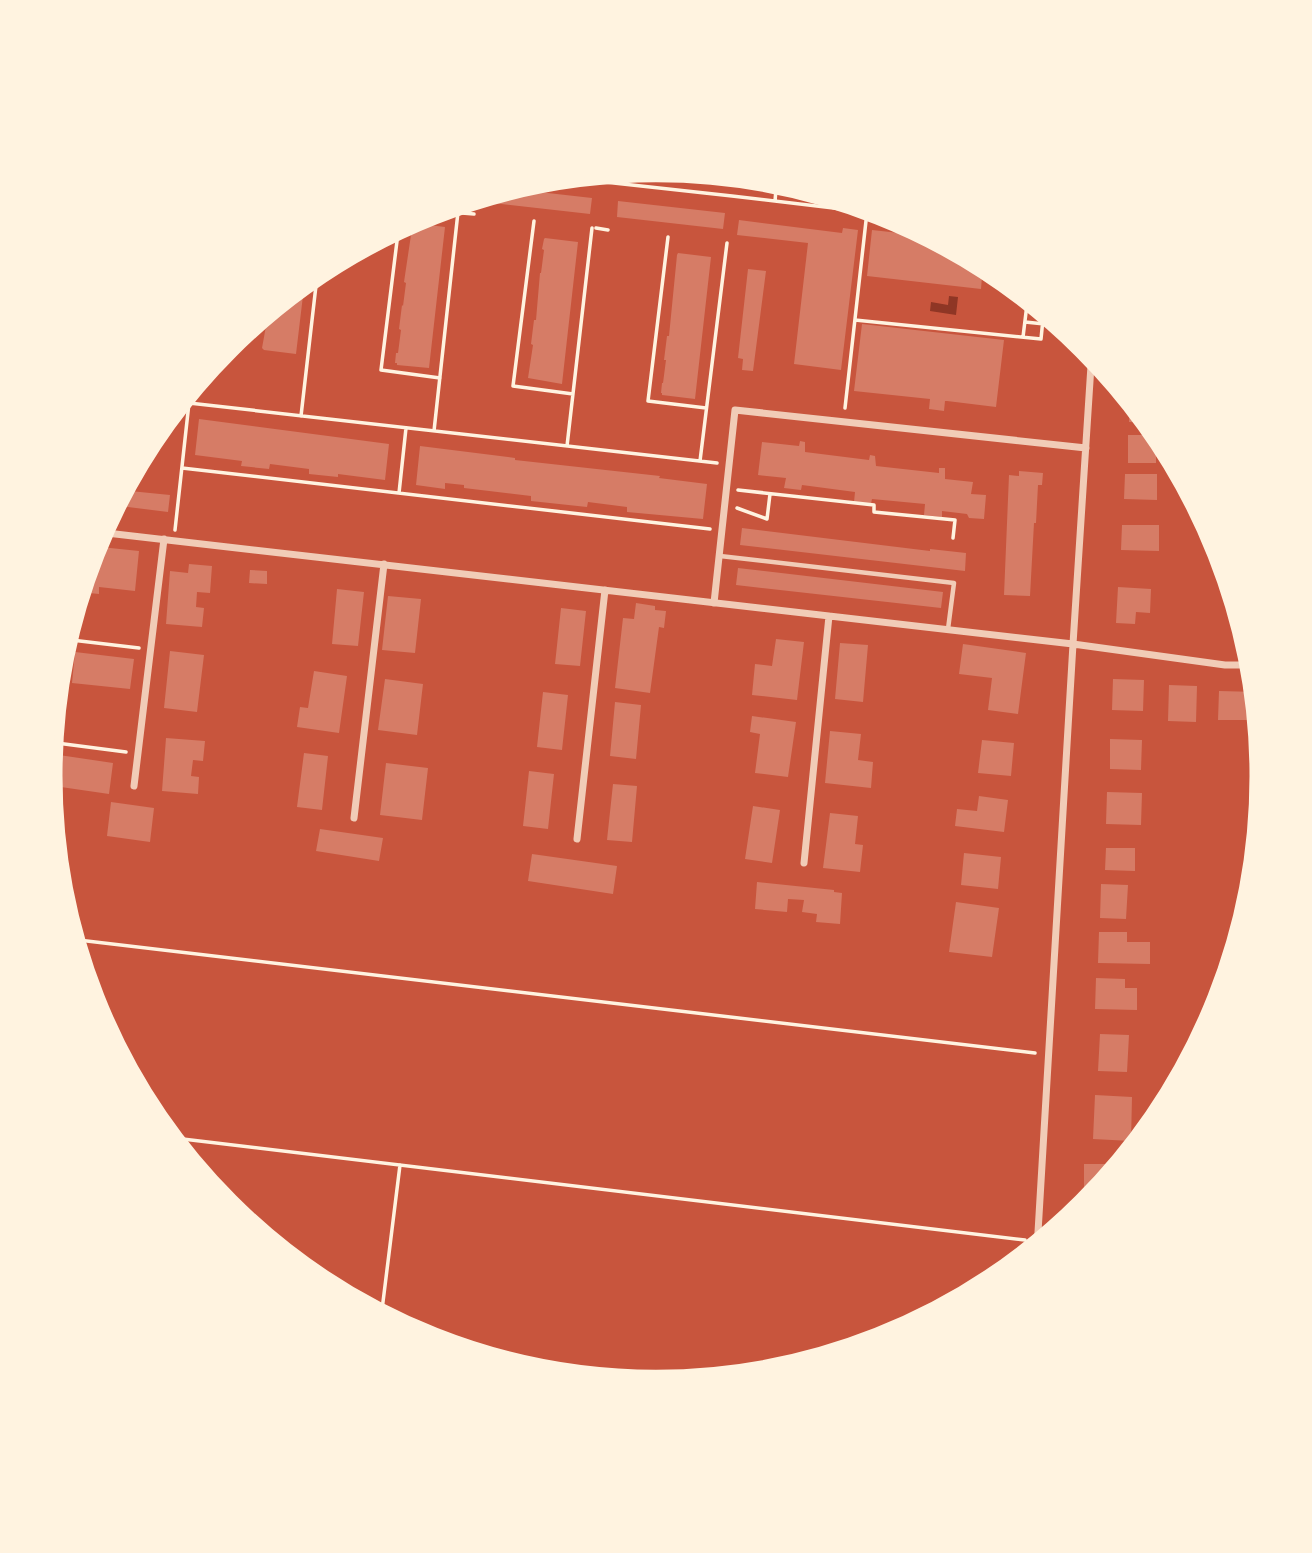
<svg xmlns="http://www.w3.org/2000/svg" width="1312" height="1553" font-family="'Fira Sans',sans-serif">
  <rect width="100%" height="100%" fill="#c8553d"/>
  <!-- water -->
  <path fill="#8f3625" d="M949,296L958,297L956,315L930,311L931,302L948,305Z"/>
  <!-- building -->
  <path fill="#d67c66" d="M503,188L592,198L590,214L484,202L485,194Z
    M618,201L725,213L723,229L617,217Z
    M739,220L842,233L843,228L858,230L841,370L794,364L808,243L737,235Z
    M413,223L445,227L429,368L397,365V363H395L396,353H398L401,330L399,329L402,305L403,306L406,283L404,282L411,235H410L411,224Z
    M872,230L936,237L983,263L981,289L867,276Z
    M545,238L578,242L562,384L528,378L533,345L531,344L534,320H536L540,273H541L544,250L542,249L544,239Z
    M678,253L711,257L695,399L662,395V393H661L662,383H663L666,360H664L667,336H669L677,255Z
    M748,269L766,271L753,371L742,370L743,359L738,358Z
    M305,279L296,354L264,350L262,348L268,315L266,314V310Z
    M862,324L1004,340L996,407L947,401H945L944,411L929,409L930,399L854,391Z
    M1130,399H1132L1152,423L1129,422Z
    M199,419L389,444L385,480L338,474V477L309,474V469L270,464L269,469L241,466L242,461L195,455Z
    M1128,435H1156V463H1128Z
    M800,441L805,442V452L869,460L870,455L875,456L876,466L939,473V468H945V479L973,482L971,494L986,495L984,519L969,518L967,514L942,511V517L924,515L925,504L872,499L871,504L854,502L855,492L802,485L801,490L784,488L786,478L758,475L762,442L799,446Z
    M420,446L515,458V460L660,476L659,478L707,484L703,519L627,512V507L588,502L587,507L531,501V496L464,488V485L445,483V489L416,485Z
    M1019,471L1043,473L1042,485H1038L1036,523H1034L1030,596L1004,595L1009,475L1019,476Z
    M1125,474H1157V500L1124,499Z
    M120,490L170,495L168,512L112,505Z
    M1122,525H1159V551L1121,550Z
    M742,528L930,551V549L966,553L965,571L740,545Z
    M91,546L139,551L135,591L99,587V594L79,592Z
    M189,564L212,566L210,593L197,592L196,607L204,608L202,627L166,624L170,571L188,573Z
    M738,568L943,592L941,608L736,585Z
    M250,570L267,571V584L249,583Z
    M1118,587L1151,589L1150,613L1136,612L1135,624L1116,623Z
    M1229,587H1233L1237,599H1229Z
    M337,589L364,592L358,646L332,644Z
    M388,596L421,599L415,653L382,650Z
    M636,603L655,606V610L666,611L664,628L659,627L650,693L615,688L623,618L634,619Z
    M1238,606H1239L1249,640H1239Z
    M561,608L586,611L580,666L555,664Z
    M776,639L804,642L797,700L752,695L755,664L772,666Z
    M840,643L868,645L863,702L835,699Z
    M963,644L1026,653L1018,714L988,710L992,678L959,674Z
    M170,651L204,655L197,712L164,708Z
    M75,652L134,659L130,689L72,683Z
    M314,671L347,676L339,733L297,727L300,707L308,708Z
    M385,679L423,684L417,735L378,730Z
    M1113,679L1144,680L1143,711L1112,710Z
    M1169,685L1197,686L1196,722L1168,721Z
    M1219,691L1258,692L1261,720H1218Z
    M543,692L568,695L562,750L537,747Z
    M615,702L641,705L636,759L610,756Z
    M752,716L796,722L788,777L755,773L760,734L750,732Z
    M830,731L861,734L858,760L873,762L871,788L825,783Z
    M166,738L205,741L203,761L193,760L191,776L199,777L198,794L162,791Z
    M1110,739L1142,740L1141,770L1110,769Z
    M982,740L1014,743L1011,776L978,773Z
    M304,753L328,756L322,810L297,807Z
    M59,755L113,763L109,794L54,786Z
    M386,763L428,768L422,820L380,815Z
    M529,771L554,774L548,829L523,826Z
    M613,784L637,786L632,842L607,840Z
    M1107,792L1142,793L1141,825L1106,824Z
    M979,796L1008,800L1004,832L955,826L957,809L977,811Z
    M111,802L154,808L150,842L107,836Z
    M753,806L780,810L772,863L745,859Z
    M830,813L858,816L855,844L863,845L860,872L823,868Z
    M320,829L383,838L379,861L316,851Z
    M1106,848H1135V871L1105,870Z
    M964,853L1001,857L998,889L961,885Z
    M532,854L617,866L613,894L528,881Z
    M757,882L834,890V892L842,893L840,924L816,922L817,914L802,912L804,900L788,899L787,912L755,909Z
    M1101,884L1128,885L1126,919L1100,918Z
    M956,902L999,908L992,957L949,952Z
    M1099,932H1127V942H1150V964L1098,963Z
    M1096,978L1125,979V988H1137V1010L1095,1009Z
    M1100,1034L1129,1035L1127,1072L1098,1071Z
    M1095,1095L1132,1097L1131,1141L1093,1139Z
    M1084,1164H1115V1175L1100,1193H1084Z"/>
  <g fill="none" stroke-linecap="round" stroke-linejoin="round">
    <!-- path -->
    <path stroke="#fff3e0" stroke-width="3.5" d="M550,176L732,196L867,212L901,218
      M775,201L777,178
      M462,213L474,214
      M534,221L513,386L573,394
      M399,225L381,370L440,378
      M596,228L608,230
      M668,237L648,401L706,408
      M855,320L1041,339L1044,309
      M1025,322L1064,326
      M1023,337L1028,296
      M191,386L189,403L717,463
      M845,408L867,212
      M301,416L318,268
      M434,431L458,212
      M567,446L592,228
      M700,461L727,243
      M182,468L710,529
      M738,490L874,505V512L955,520L953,538
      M399,493L406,428
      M737,508L767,519L770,494
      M175,530L189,403
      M63,639L139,648
      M49,742L126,752
      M70,939L1035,1053
      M166,1137L1025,1240
      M381,1318L400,1165"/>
    <!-- service -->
    <path stroke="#f1ccb7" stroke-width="4.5" d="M720,556L954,583L948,629"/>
    <!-- minor -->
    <path stroke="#f1ccb7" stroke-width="7" d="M98,532L1073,644L1225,665H1256
      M714,603L735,410L1086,448
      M134,786L164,539
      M354,818L384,564
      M577,839L605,590
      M804,863L829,616
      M1037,1249L1073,644L1092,350"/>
  </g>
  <!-- crop -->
  <path d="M0 0H1312V1553H0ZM58 776a598 598 0 1 1 1196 0a598 598 0 1 1-1196 0Z" fill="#fff3e0" fill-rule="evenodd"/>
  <path fill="none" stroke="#fff3e0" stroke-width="9" d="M58 776a598 598 0 1 1 1196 0a598 598 0 1 1-1196 0Z"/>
</svg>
